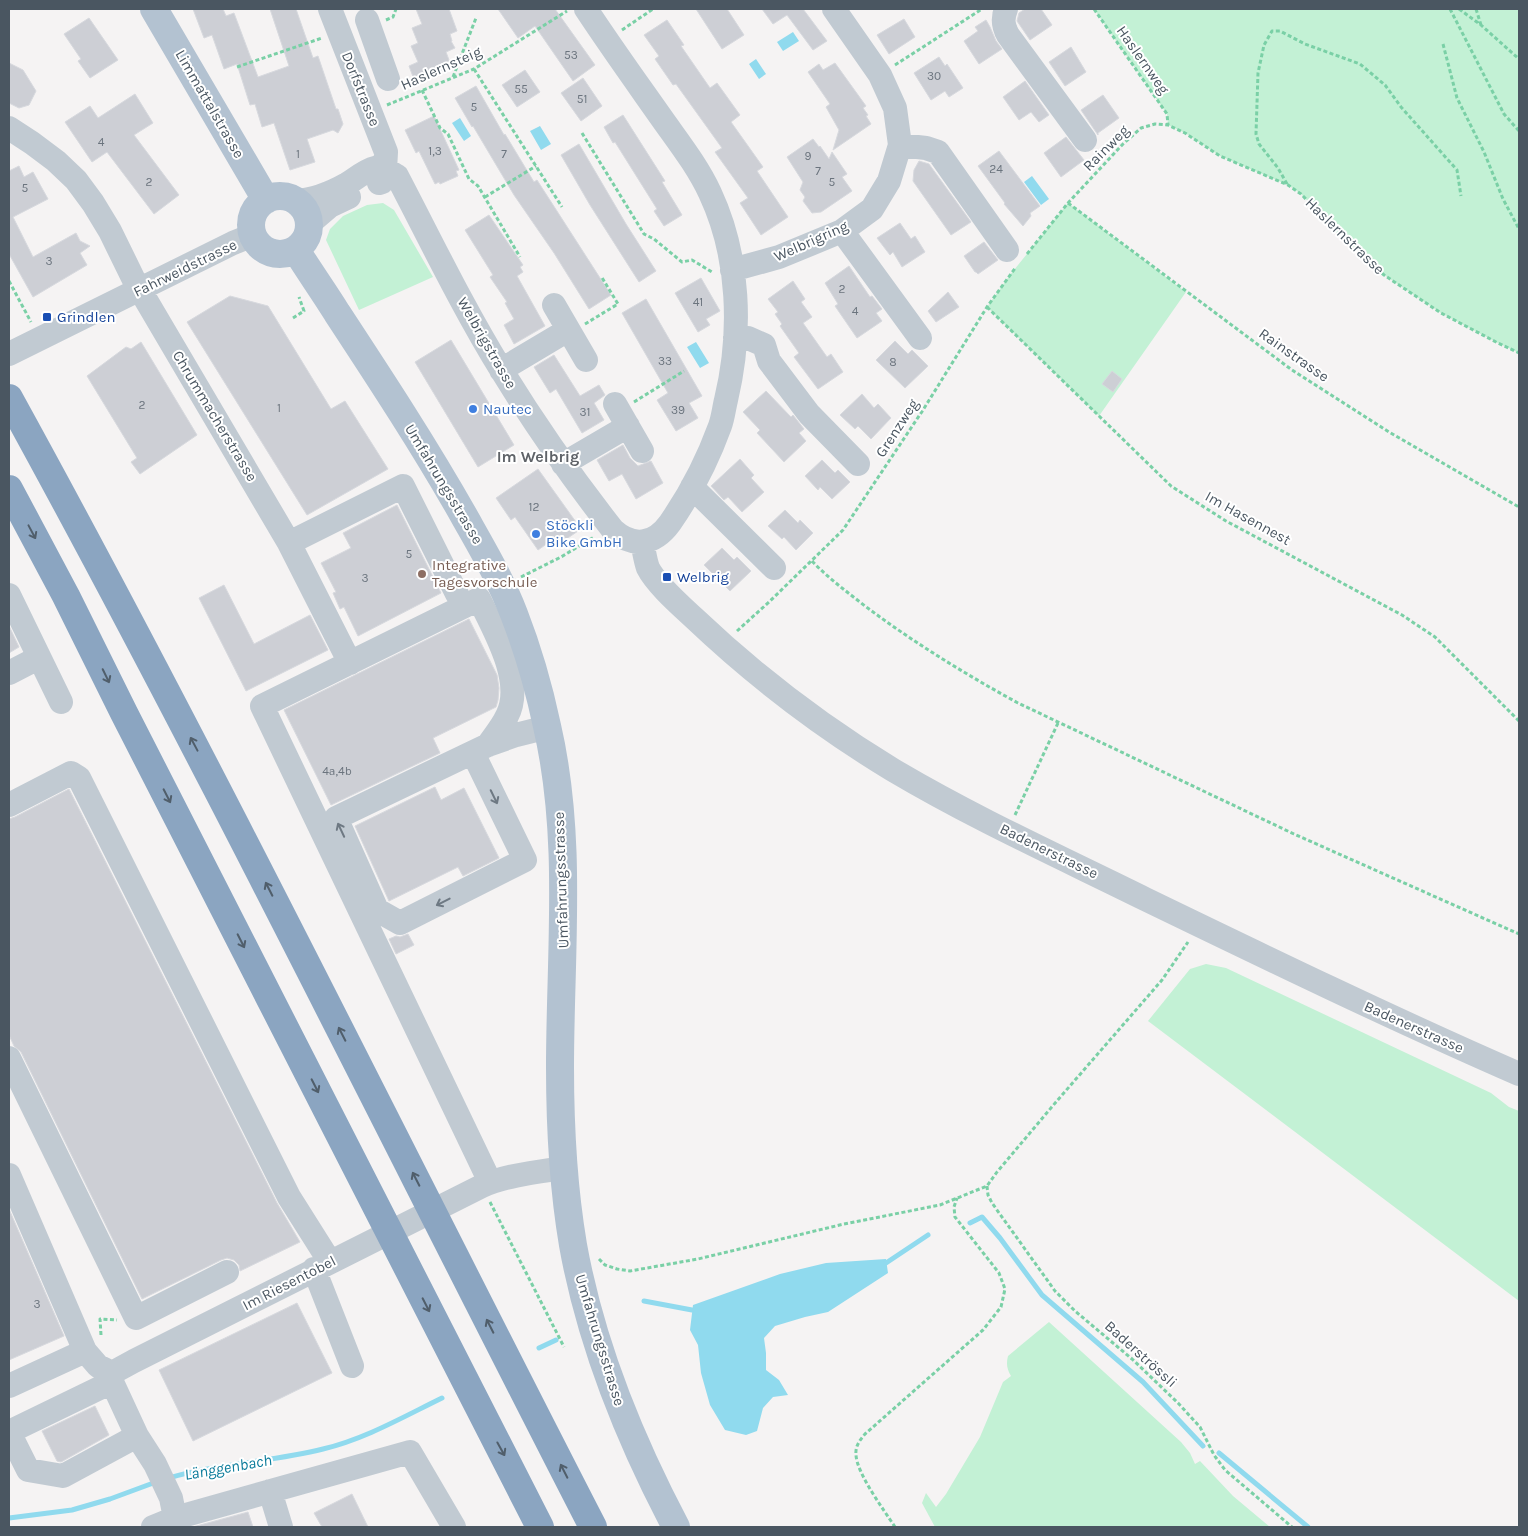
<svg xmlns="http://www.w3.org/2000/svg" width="1528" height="1536" font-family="Karla,sans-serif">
  <rect width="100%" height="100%" fill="#f5f3f3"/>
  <!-- green -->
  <path fill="#c3f1d5" d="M1094,9H1519V353L1496,342L1441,313L1384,275L1351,246L1301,194L1288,185L1220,156L1185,133L1168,125L1167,114Z
    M383,203L394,210L433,277L359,310L326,240L330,229L343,216L367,205Z
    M1068,203L1186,292L1099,416L987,307L1010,275Z
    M1206,964L1226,968L1491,1093L1509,1107L1519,1111V1301L1148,1021L1190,969Z
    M1049,1322L1181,1442L1190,1453L1195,1464L1200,1461L1233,1496L1270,1527H935L922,1503L926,1493L936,1507L946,1494L980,1437L1003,1382L1011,1376C1007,1369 1006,1364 1008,1356Z"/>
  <!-- water -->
  <path fill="#90daee" d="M793,32L799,41L783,51L777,42Z
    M756,59L766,74L759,79L749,64Z
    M460,118L471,136L464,141L452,123Z
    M540,126L551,144L541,150L530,131Z
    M1032,176L1049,199L1041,205L1024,182Z
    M696,342L709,363L700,368L687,347Z
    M886,1259L888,1273L828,1312L805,1317L775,1326L764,1338L766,1353V1370L779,1380L788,1395L773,1397L763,1408L757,1431L746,1435L725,1430L710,1405L701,1373L698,1345L690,1330L693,1305L780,1274L826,1263Z"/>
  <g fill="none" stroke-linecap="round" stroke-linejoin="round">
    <!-- stream -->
    <path stroke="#90daee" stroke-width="5" d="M970,1223L982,1217L1000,1238L1042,1295L1143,1382L1203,1446
      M886,1263L928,1235
      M644,1301L692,1310
      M539,1348L556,1340
      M1219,1453L1308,1527
      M169,1478C219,1463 272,1462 323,1449C365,1439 403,1417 442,1398
      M9,1518L72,1510L110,1499L156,1482"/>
  </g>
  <!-- building -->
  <path fill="#cdcfd5" stroke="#d7d9de" d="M193,9H223L226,16L234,13L258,77L289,66L270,9H296L313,58L318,56L336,109H338L343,124L338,133L333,130L307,139L315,162L290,170L274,123L262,127L255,104L250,105L237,64L224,69L212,35L204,38Z
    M416,9H449L457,31L450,34L452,41H451L455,48L446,52L452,68L415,82L409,66L418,62L411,46L418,43L412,28L422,24Z
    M498,9H555L595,65L573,81L535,26L518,38Z
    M696,9H727L744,35L722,49Z
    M762,9H803L827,41L813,50L787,15L773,24Z
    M1025,9H1041L1052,25L1030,40L1017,21L1019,13Z
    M89,18L118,60L90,78L78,61L81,59L64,34Z
    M904,19L915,37L889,54L877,35Z
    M667,20L684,45L681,46L710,88L717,83L740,115L731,122L763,167L757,171L788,217L761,235L740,203L748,198L715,152L722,148L676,84L673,85L655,59L659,56L644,35Z
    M986,20L990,27L996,41L1002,49L979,64L964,41L978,31L975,27Z
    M1071,47L1086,72L1065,86L1049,62Z
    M939,57L945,66L947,64L963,88L949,97L945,91L931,100L914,73Z
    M9,63L23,70L36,91L29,105L19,108L9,103Z
    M835,63L866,106L863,108L868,115L866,116L871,124L833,150L839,130L826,107L830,104L808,72L819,64L823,70Z
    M525,70L540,92L517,107L502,85Z
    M583,78L602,106L581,121L561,93Z
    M1025,81L1049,115L1039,122L1031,112L1019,120L1003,97Z
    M476,86L504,135L505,134L534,182L537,180L611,295L589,309L554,253L514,195L473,126L472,127L455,98Z
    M135,94L153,123L134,135L179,195L154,214L107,152L92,162L65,122L90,106L98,118Z
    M1103,95L1119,118L1098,133V135L1081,110Z
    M623,115L665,181L662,182L682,215L664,226L654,211L657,209L615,142L613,143L604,127Z
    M434,116L459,170L456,171L458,176L440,184L439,182L435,184L419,151L416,153L405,130Z
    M1066,137L1084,160L1061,177L1044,153Z
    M813,139L819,147L820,146L829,159L832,152L847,174L842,177L852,191L821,212L812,213L803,201L805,197L800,190L803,182L787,157Z
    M579,144L626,224L656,271L639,282L590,205L561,155Z
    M999,151L1040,206L1030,213L1031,216L1023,226L1004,204L1005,203L978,166Z
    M919,161L929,164L971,222L951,235L913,181L914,170Z
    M19,166L24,177L33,172L48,199L13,217L33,257L76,233L80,241L90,246L80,253L87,265L33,297L9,254V171Z
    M489,215L523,265L520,267L523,272L517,276L545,326L514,344L504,325L514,319L505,303L507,302L490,277L493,275L465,230Z
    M900,223L911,239L915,236L925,252L902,267L893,252L890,255L877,238Z
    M984,242L998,260L978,274L976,272H975L964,256Z
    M849,266L870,297L872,296L882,309L876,313L882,321L857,338L835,306L838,304L825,283Z
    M701,278L720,311L706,319L710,325L698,332L675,293Z
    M793,281L805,299L801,302L812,317L803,323L827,357L831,354L843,372L818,389L794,357L799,353L780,326L782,324L775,314L778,312L768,299Z
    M948,292L959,307L936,322L928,311Z
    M230,296L268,306L331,409L345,401L388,469L307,515L187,322Z
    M646,299L702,396L689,403L698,418L676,431L657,400L668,393L622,313Z
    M451,340L514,445L478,467L415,362Z
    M895,341L908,354L912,350L928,366L905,388L876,360Z
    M141,342L197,435L140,474L131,462L137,458L87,376L126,347L131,349Z
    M554,355L580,396L599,385L605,395L594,403L604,420L582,433L556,389L550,393L534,367Z
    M1112,371L1122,379L1113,392L1102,384Z
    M766,391L791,417L793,415L804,429L799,433L806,441L784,462L757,433L760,430L743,412Z
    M862,394L874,408L878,404L891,418L871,439L858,426L855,429L840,415Z
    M623,445L630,458L638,466L651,461L663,483L636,499L622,474L609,481L597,460Z
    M740,459L754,475L751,478L764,492L742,512L728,497L724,500L711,486Z
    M822,460L835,473L838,470L850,482L832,499L820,487L818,490L805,476Z
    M538,469L581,529L559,544L555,538L538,550L515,517L511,520L496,498Z
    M397,505L441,593L358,636L344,607L340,609L333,593L336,592L321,563L351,548L343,533Z
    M785,510L798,523L800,520L813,533L796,550L784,537L782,539L768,526Z
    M722,548L734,560L737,557L751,571L730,591L704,565Z
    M224,585L254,644L310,615L328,650L246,691L199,598Z
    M469,619L497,675L499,688L498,700L496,707L433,738L440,753L331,805L284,710Z
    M9,626L19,647L9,653Z
    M435,787L441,800L464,788L499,858L463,876L458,867L389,901L355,826Z
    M69,789L277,1203L300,1242L240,1271L239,1265L234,1260L227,1258L221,1260L142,1299L21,1052L14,1046L9,1035V819L15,817Z
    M408,934L414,945L396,954L389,939L396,936L400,937Z
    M9,1209L64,1336L9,1360Z
    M297,1303L332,1373L193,1441L159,1370Z
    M95,1406L109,1435L61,1462L57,1461L42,1431Z
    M352,1494L368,1527H322L314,1513Z
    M248,1512L253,1527H193Z"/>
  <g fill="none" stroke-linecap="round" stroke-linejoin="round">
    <!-- path -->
    <path stroke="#7ad0a6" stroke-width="3" stroke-dasharray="4 2.5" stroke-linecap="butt" d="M1094,9L1167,114L1168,125
      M1450,9L1504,114L1519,131
      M1459,9L1481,25L1519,59
      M1476,9L1481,25
      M386,20L393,17L396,9
      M622,30L653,9
      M1443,44L1457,98L1484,152L1503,199L1519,229
      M895,65L982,9
      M237,67L322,38
      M474,69L562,207
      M453,77L476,18
      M422,90L440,128L448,134L469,179L478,186L520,257
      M387,105L474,69L567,11
      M582,133L644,234L654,239L682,262L692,260L712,272
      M1287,184L1278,168L1259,144L1256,134L1258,73L1264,45L1272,31H1280L1305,44L1360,64L1385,85L1401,107L1457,170L1461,196
      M485,197L536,166
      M1068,203L1292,370L1389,432L1519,507
      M1027,254L1068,203L1123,144L1141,128L1155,124L1168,125L1185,133L1220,156L1288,185L1301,194L1351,246L1384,275L1441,313L1496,342L1519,353
      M9,281L31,322
      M987,307L1171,486L1226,521L1402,615L1435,637L1519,721
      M293,318L304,311L299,297
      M585,324L618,304L601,276
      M634,402L684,371
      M812,561C828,578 846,591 865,606C913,642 965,674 1018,703L1294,834L1519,934
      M521,577L561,557L594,537
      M737,631L769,602L843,530L923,410L987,307L1016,267
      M1015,815L1058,723
      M987,1186L988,1195L992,1203L1055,1291L1075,1311L1132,1359L1178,1403L1200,1427L1214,1455L1225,1470L1292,1527
      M490,1202L564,1347
      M599,1259L605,1265L617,1269L630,1271L698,1259L844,1224L940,1205L987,1186L997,1172L1056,1102L1162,980L1188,942
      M101,1335L100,1319L117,1320
      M895,1527C884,1510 857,1474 856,1455C855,1446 860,1440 865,1434L983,1330L1001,1307L1005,1289L999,1273L955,1217L954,1207L957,1198"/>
    <!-- minor -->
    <path stroke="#c1cad2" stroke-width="24" d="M330,9L386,152L385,170L382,182L379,183
      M1006,9C1002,19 1003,26 1008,35L1085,140
      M367,20L388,79
      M9,128L32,143L56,161L76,180L93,203L110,231L133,278L289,543L350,663
      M900,145L926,148L938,152L1007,250
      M296,201C314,200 331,193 347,184C355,179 366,170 375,168C383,167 390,172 397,176C431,241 463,308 502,371C536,426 573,479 613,530C633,548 654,545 670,523C690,494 708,459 720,426C723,418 724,408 726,400C742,333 740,257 710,193C698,167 680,144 663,120C637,83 611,47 586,9
      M309,224L330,206L349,197
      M842,231L920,338
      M732,270L779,257L842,231L872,209L889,181L900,145L895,108L880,75L834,9
      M554,305L586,360
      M735,338H748L764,345L769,361L809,414L858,464
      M9,354L233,243L253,235
      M501,370L568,330
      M615,404L642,451
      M563,464L628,426
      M692,487L774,568
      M642,542C644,550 645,560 648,568C656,584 680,605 694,618C754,675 822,727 893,770C974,818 1060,857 1145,899C1269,959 1393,1019 1519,1074
      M289,543L403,486L457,594
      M9,595L61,702
      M9,673L38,658
      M488,745C494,736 502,727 507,716C525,682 494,630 479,599L262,706L490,1182
      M473,753L525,860L400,923L377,910L336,818L488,745L516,735L548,727
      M9,805L71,773L79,778L289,1197L330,1262
      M9,1058L136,1318L227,1272
      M9,1175L85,1351L98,1366L112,1373
      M314,1269L352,1366
      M112,1382L9,1432L28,1470L63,1476L137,1436
      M9,1386L85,1351
      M270,1491L281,1527
      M153,1527L175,1518L410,1452L454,1527
      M179,1527L175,1518L171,1498L155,1464L137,1436L112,1382V1373L134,1361L482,1186C507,1175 537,1172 563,1168"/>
    <!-- major -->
    <path stroke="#b3c2d1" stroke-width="28" d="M154,9L266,200
      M251 225a29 29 0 1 1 58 0a29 29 0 1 1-58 0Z
      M296,250C309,271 324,292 337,313C381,380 425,447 464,516C482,548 501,580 514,614C528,650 539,688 547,726C573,838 560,953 560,1067C560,1127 563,1186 573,1245C591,1345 629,1438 676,1527"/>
    <!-- highway -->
    <path stroke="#8ba5c1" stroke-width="28" d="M9,398C213,769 399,1150 593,1527
      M9,489L66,596L124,713L540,1527"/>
  </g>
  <!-- one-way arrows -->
  <defs><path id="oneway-shaft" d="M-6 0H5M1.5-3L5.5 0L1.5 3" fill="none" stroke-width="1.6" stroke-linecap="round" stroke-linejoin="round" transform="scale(1.25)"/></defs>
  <g stroke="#505e6b">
    <use href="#oneway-shaft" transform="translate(32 532) rotate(62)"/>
    <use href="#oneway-shaft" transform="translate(106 676) rotate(64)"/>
    <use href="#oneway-shaft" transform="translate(194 744) rotate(-118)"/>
    <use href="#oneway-shaft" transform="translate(167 796) rotate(63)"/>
    <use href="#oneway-shaft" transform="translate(269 889) rotate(-117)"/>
    <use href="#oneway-shaft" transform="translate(241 941) rotate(63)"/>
    <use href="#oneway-shaft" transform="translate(342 1034) rotate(-117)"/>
    <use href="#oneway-shaft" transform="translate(315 1086) rotate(63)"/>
    <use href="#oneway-shaft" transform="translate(416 1179) rotate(-117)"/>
    <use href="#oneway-shaft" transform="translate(426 1305) rotate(63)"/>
    <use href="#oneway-shaft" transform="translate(490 1326) rotate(-117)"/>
    <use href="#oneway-shaft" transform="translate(501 1449) rotate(61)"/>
    <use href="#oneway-shaft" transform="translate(564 1471) rotate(-117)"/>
  </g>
  <g stroke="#6e7983">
    <use href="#oneway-shaft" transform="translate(494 797) rotate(64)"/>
    <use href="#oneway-shaft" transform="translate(341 830) rotate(-115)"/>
    <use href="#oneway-shaft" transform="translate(443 902) rotate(153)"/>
  </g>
  <!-- markers -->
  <g fill="#1a4fb4" stroke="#fff" stroke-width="2">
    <rect x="42" y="312" width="10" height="10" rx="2.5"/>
    <rect x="662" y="572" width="10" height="10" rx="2.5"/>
  </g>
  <g fill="#3f7fe0" stroke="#fff" stroke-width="2">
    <circle cx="473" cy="409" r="5"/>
    <circle cx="536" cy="534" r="5"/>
  </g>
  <circle fill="#8d6e63" stroke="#fff" stroke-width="2" cx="422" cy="574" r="5"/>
  <g text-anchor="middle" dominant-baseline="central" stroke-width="4" stroke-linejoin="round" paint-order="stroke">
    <!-- number labels -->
    <g font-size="12" fill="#6b747e">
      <text x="571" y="55">53</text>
      <text x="934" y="76">30</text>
      <text x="521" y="89">55</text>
      <text x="582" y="99">51</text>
      <text x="474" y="107">5</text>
      <text x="101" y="142">4</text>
      <text x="435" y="151">1,3</text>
      <text x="298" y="154">1</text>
      <text x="504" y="154">7</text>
      <text x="808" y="156">9</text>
      <text x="996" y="169">24</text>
      <text x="818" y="171">7</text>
      <text x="149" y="182">2</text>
      <text x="832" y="182">5</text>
      <text x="25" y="188">5</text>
      <text x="49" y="261">3</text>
      <text x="842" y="289">2</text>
      <text x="698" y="302">41</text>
      <text x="855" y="311">4</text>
      <text x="665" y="361">33</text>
      <text x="893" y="362">8</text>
      <text x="142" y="405">2</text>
      <text x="279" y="408">1</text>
      <text x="678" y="410">39</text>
      <text x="585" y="412">31</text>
      <text x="534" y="507">12</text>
      <text x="409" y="554">5</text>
      <text x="365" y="578">3</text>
      <text x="337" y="771">4a,4b</text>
      <text x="37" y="1304">3</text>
    </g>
    <!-- street labels -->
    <g font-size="15" fill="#4a5661" stroke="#fff">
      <text transform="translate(1143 60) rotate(55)">Haslernweg</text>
      <text transform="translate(441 68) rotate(-24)">Haslernsteig</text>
      <text transform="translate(361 89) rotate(68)">Dorfstrasse</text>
      <text transform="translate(210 104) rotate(60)">Limmattalstrasse</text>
      <text transform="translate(1106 148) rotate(-45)">Rainweg</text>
      <text transform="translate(1345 236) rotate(44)">Haslernstrasse</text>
      <text transform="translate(811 241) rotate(-24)">Welbrigring</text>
      <text transform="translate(185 268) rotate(-26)">Fahrweidstrasse</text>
      <text transform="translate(487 343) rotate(60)">Welbrigstrasse</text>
      <text transform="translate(1294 355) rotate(35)">Rainstrasse</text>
      <text transform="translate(215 416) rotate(59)">Chrummacherstrasse</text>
      <text transform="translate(897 428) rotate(-57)">Grenzweg</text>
      <text transform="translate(444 484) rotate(59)">Umfahrungsstrasse</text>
      <text transform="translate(1248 518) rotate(29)">Im Hasennest</text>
      <text transform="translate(1049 851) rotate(26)">Badenerstrasse</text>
      <text transform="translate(561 880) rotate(-92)">Umfahrungsstrasse</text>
      <text transform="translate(1414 1027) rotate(24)">Badenerstrasse</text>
      <text transform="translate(289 1283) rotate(-27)">Im Riesentobel</text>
      <text transform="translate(600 1340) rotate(73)">Umfahrungsstrasse</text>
      <text transform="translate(1141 1354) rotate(42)">Baderströssli</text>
    </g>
    <!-- transit labels -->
    <g font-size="15" fill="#164399" stroke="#fff" text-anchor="start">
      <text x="57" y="317">Grindlen</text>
      <text x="677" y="577">Welbrig</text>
    </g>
    <!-- shop labels -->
    <g font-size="15" fill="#366cbe" stroke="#fff" text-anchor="start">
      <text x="483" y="409">Nautec</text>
      <text x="546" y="525">Stöckli<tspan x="546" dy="17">Bike GmbH</tspan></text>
    </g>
    <!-- education labels -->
    <g font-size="15" fill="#785e54" stroke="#fff" text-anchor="start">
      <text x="432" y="565">Integrative<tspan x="432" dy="17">Tagesvorschule</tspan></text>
    </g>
    <!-- neighbourhood labels -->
    <g font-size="16" font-weight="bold" fill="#5f6368" stroke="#fff">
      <text x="538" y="456">Im Welbrig</text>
    </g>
    <!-- water labels -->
    <g font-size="16" font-style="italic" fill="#0c7c9b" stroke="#fff">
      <text transform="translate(228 1467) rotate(-10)">Länggenbach</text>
    </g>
  </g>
  <!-- border -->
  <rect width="1528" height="1536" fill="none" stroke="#4a5661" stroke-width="20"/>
</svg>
